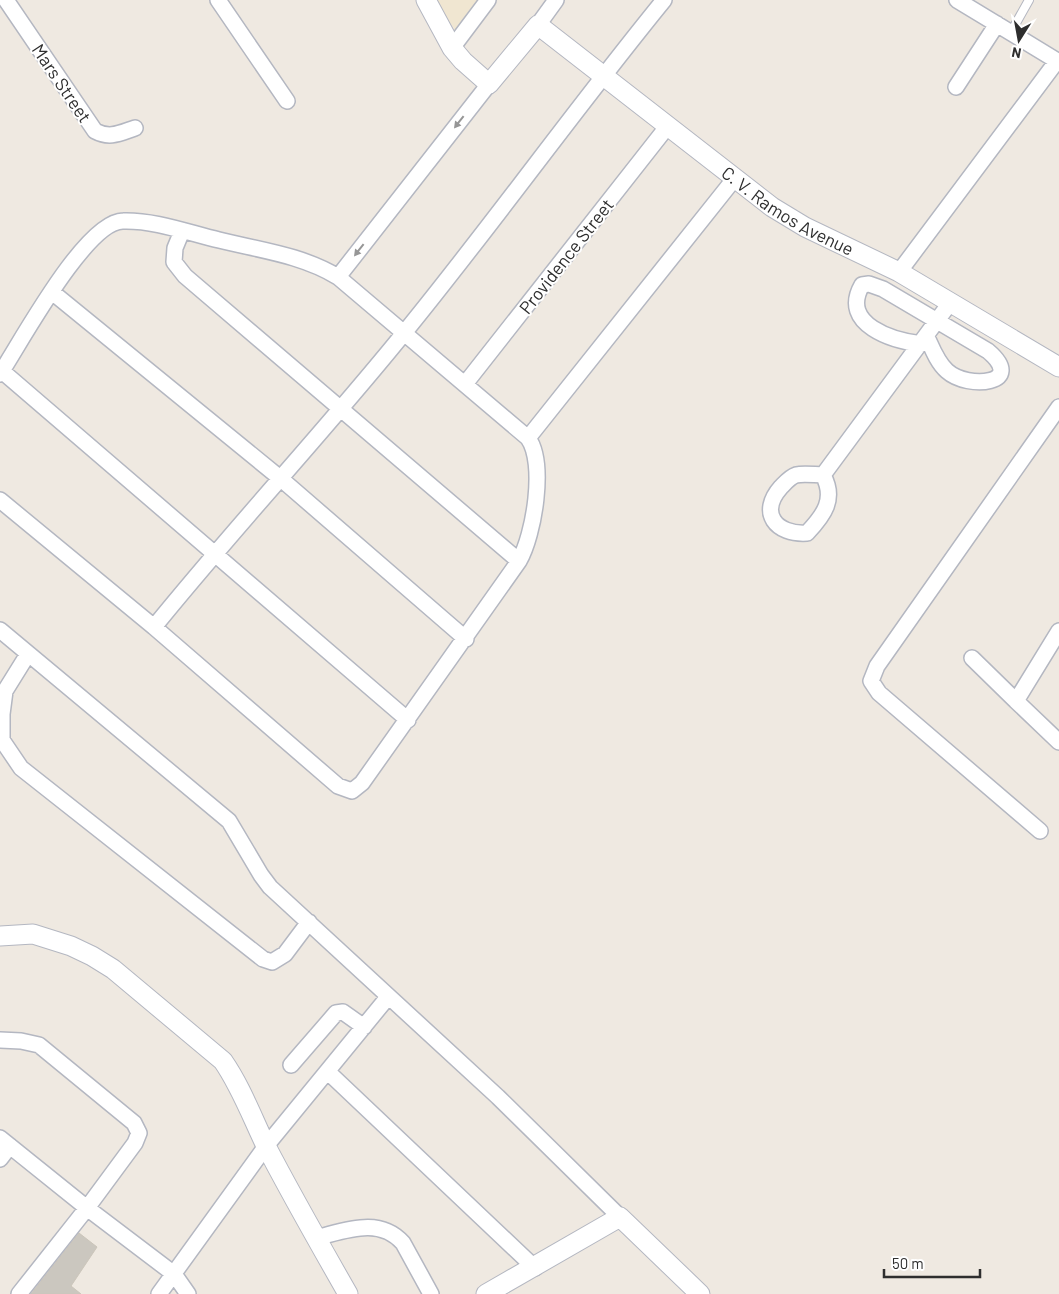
<svg xmlns="http://www.w3.org/2000/svg" width="1059" height="1294" font-family="Barlow,sans-serif">
  <rect width="100%" height="100%" fill="#efe9e1"/>
  <!-- education -->
  <path fill="#f0e6d1" d="M435,0H478L455,30Z"/>
  <!-- building -->
  <path fill="#cbc7bf" stroke="#cbc5ba" d="M79,1233L97,1247L71,1286L81,1294H31Z"/>
  <g fill="none" stroke-linecap="round" stroke-linejoin="round">
    <defs>
      <path id="service" d="M1011,32L1029,0"/>
      <path id="minor" d="M6,0L95,131C110,139 120,133 135,128
        M218,0L287,101
        M957,0L1059,62
        M538,25L556,0
        M452,48L488,0
        M956,87L997,24
        M182,231L175,248L174,262L185,276L519,561
        M899,272L1057,61
        M338,277L489,84
        M52,292L280,478L466,639
        M922,344C894,341 839,325 862,285L869,284L883,289L988,351C1027,384 968,390 947,371C937,362 932,348 927,337
        M2,371L408,720
        M0,374C21,342 86,221 123,221C155,220 189,233 219,240C259,250 302,255 338,277L528,438C546,463 534,535 519,561L362,783L352,791L338,786L154,627L0,500
        M465,384L667,127
        M528,438L735,178
        M823,475C836,499 824,515 807,533C776,535 758,513 781,487C785,483 790,477 796,475C804,473 815,475 823,475L950,303
        M154,627C235,527 323,433 404,333C493,224 575,109 664,0
        M0,630L229,821L261,875L270,887L498,1097L620,1217
        M1059,631L1016,701L1059,742
        M28,654L5,691L2,714V740L21,768L263,959L272,962L285,954L309,922
        M972,658L1016,701
        M1040,831L879,693L871,681L877,666L1059,407
        M0,1040L21,1041L39,1045L134,1123L139,1133L135,1143L87,1208L19,1294
        M291,1065L336,1013L343,1012L364,1027
        M328,1072L535,1268
        M0,1138L87,1208L174,1274L188,1294
        M0,1159L10,1146
        M315,1238C345,1231 379,1216 403,1243L431,1294
        M159,1294L266,1146L388,997"/>
      <g id="tertiary">
        <path id="s1" d="M426,0L452,48L463,61L489,84L538,25L772,207L805,227L899,272L1059,367"/>
        <path d="M0,936L33,934L71,946L92,956L113,969L223,1061C241,1087 252,1117 266,1146C292,1196 320,1245 348,1294"/>
        <path d="M486,1294L620,1217L700,1294"/>
      </g>
    </defs>
    <!-- service casing -->
    <use href="#service" stroke="#b4b7c1" stroke-width="10"/>
    <!-- minor casing -->
    <use href="#minor" stroke="#b4b7c1" stroke-width="18"/>
    <!-- tertiary casing -->
    <use href="#tertiary" stroke="#b4b7c1" stroke-width="21"/>
    <!-- service -->
    <use href="#service" stroke="#fff" stroke-width="8"/>
    <!-- minor -->
    <use href="#minor" stroke="#fff" stroke-width="15"/>
    <!-- tertiary -->
    <use href="#tertiary" stroke="#fff" stroke-width="19"/>
  </g>
  <!-- one-way arrows -->
  <defs><path id="oneway-solid" d="M-6-.8H1V-3.2L6.5 0L1 3.2V.8H-6Z" transform="scale(1.25)"/></defs>
  <g fill="#969696">
    <use href="#oneway-solid" transform="translate(459 122) rotate(128)"/>
    <use href="#oneway-solid" transform="translate(359 250) rotate(128)"/>
  </g>
  <g text-anchor="middle" dominant-baseline="central" stroke-width="4" stroke-linejoin="round" paint-order="stroke">
    <!-- street labels -->
    <g font-size="18" fill="#2e2e2e" stroke="#fff">
      <text transform="translate(62 83) rotate(56)">Mars Street</text>
      <text stroke="none"><textPath href="#s1" startOffset="495">C. V. Ramos Avenue</textPath></text>
      <text transform="translate(566 256) rotate(-52)">Providence Street</text>
    </g>
  </g>
  <!-- north arrow -->
  <g transform="translate(1019 40) rotate(191)" stroke="#ffffff" stroke-width="4" paint-order="stroke">
  <path d="M0-4L9 19L0 12L-9 19Z" fill="#2e2e2e"/>
  <text y="-8" font-size="14" font-weight="bold" text-anchor="middle" fill="#2e2e2e">N</text>
  </g>
  <!-- scale -->
  <path d="M884 1269v8h96v-8" fill="none" stroke="#2e2e2e" stroke-width="2.5"/>
  <text x="892" y="1269" font-size="15" fill="#2e2e2e" stroke="#ffffff" stroke-width="4" paint-order="stroke">50 m</text>
</svg>
